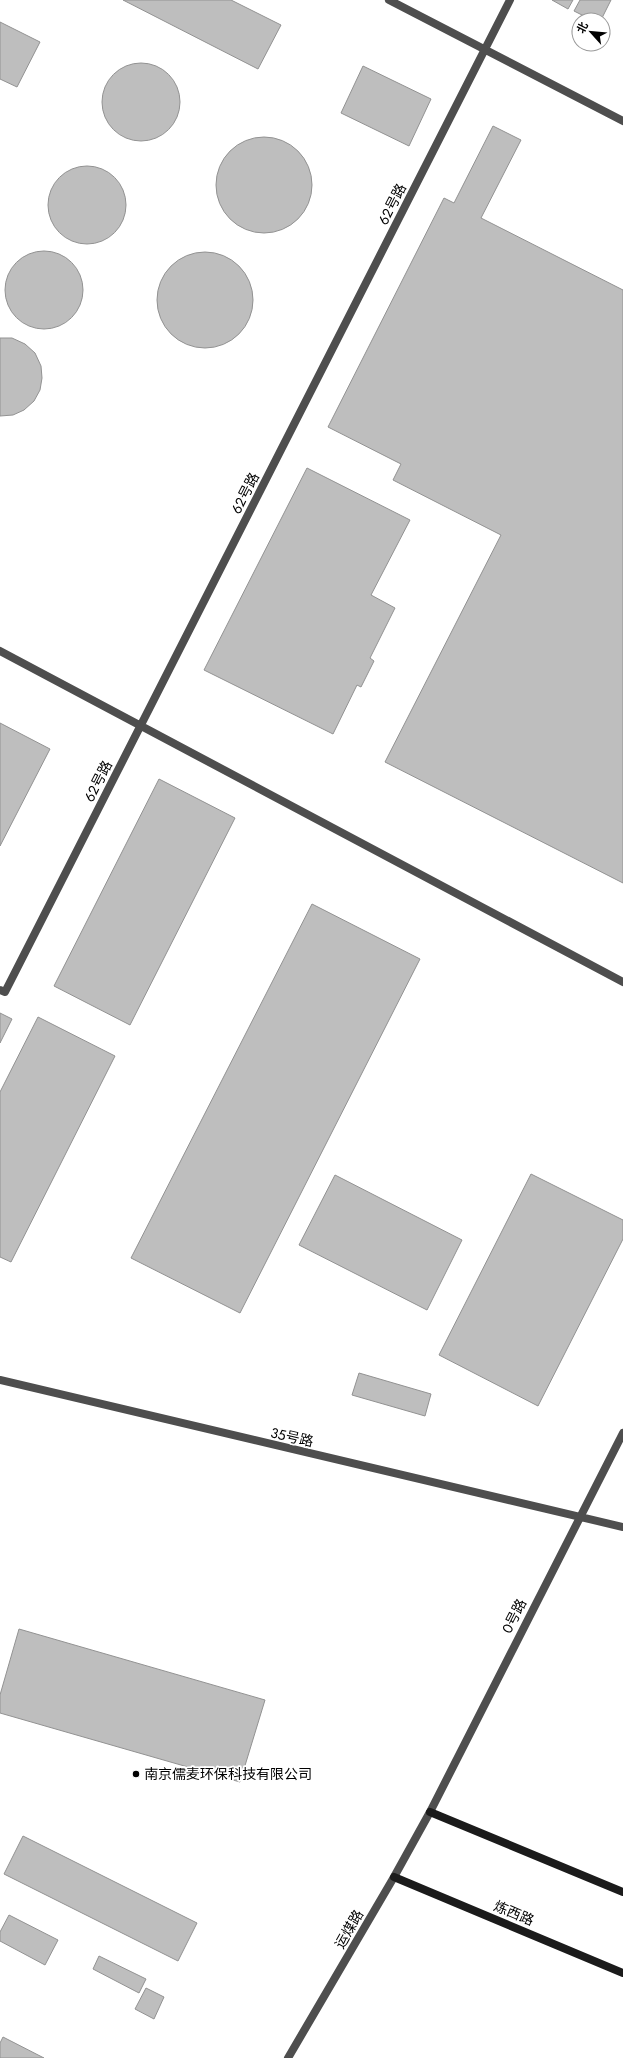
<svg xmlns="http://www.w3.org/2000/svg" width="623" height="2058" font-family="Jost,'Noto Sans SC',sans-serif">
  <rect width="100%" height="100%" fill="#fff"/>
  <!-- building -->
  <path fill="#bebebe" stroke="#929292" d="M123,0H231L281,25L258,69Z
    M552,0H573L568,9Z
    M580,0H611L601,20H592L574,11Z
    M0,22L40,42L17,87L0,79Z
    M102 102a39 39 0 1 1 78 0a39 39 0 1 1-78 0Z
    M363,66L431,99L409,146L341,113Z
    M493,126L521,140L481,218L623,290V883L385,762L501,535L393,480L401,464L328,427L444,198L454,203Z
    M216 185a48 48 0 1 1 96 0a48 48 0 1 1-96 0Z
    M48 205a39 39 0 1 1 78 0a39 39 0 1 1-78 0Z
    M5 290a39 39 0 1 1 78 0a39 39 0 1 1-78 0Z
    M157 300a48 48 0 1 1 96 0a48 48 0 1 1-96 0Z
    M0,338H12L25,344L35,353L41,366L42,378L40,390L34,401L24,410L13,415L0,416Z
    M307,468L410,520L371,595L395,608L370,658L374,661L361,687L357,685L333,734L204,670Z
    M0,723L50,749L0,846Z
    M159,779L235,818L130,1025L54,986Z
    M312,904L420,959L240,1313L131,1258Z
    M0,1013L12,1019L0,1043Z
    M38,1017L115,1056L11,1262L0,1257V1092Z
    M531,1174L623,1220V1239L538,1406L439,1355Z
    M335,1175L462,1240L427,1310L299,1245Z
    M359,1373L431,1394L425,1416L352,1395Z
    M19,1629L265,1700L240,1782L0,1713V1695Z
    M23,1836L197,1923L178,1961L4,1874Z
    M9,1915L58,1940L45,1965L0,1941V1932Z
    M99,1956L146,1979L139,1993L93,1969Z
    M146,1988L164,1997L154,2019L135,2009Z
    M3,2037L44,2058H0V2043Z"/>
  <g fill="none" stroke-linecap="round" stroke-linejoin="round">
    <!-- minor -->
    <path stroke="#4e4e4e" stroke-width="8" d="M389,0L623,121
      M0,651L623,982
      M0,990L5,992L510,0
      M0,1380L623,1527
      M288,2058L394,1877L430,1812L623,1433"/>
    <!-- secondary -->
    <path stroke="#1b1b1b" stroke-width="8" d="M430,1812L623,1892
      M394,1877L623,1973"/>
  </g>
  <!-- markers -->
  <circle fill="#000" stroke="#fff" stroke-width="1.5" cx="136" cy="1774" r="4"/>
  <g text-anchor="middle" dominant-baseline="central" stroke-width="3.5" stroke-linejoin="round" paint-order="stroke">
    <!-- street labels -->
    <g font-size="14" fill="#000" stroke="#fff">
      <text transform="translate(392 204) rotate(-63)">62号路</text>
      <text transform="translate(245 493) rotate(-63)">62号路</text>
      <text transform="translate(98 781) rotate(-63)">62号路</text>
      <text transform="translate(292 1437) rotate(13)">35号路</text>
      <text transform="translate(514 1616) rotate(-63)">0号路</text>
      <text transform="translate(514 1913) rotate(23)">炼西路</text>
      <text transform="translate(349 1929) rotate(-60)">运煤路</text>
    </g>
    <!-- poi labels -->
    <g font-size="14" fill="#000" stroke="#fff" text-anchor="start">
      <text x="144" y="1774">南京儒麦环保科技有限公司</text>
    </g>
  </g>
  <!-- north arrow -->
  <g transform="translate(591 32) rotate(297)"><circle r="19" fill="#ffffff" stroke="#999999"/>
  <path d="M0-3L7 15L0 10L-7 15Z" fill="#000000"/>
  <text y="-6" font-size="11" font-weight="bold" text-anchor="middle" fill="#000000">北</text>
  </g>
</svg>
